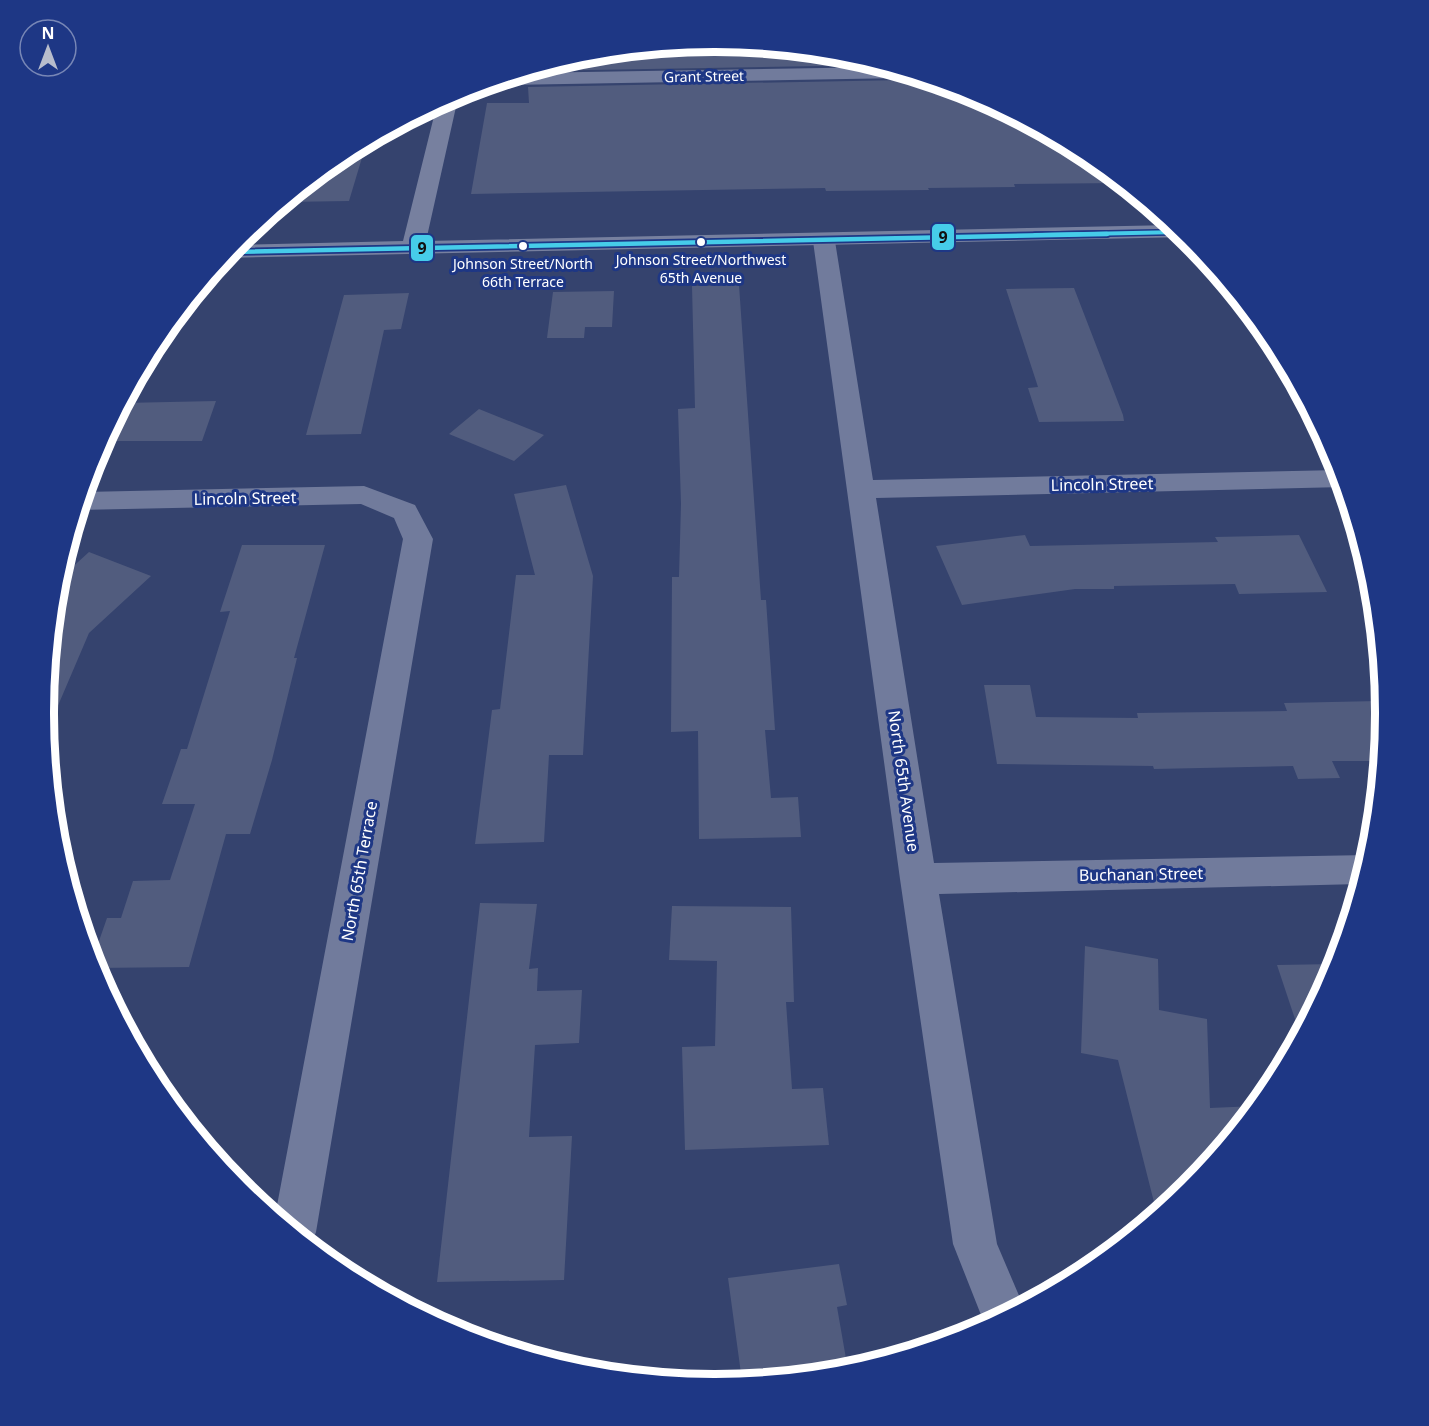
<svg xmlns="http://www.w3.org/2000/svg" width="1429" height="1426" font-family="'Noto Sans',sans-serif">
  <rect width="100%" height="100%" fill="#35436e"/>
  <!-- building -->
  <path fill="#515c7e" d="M715,42L846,55L878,65L532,71L584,55Z
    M913,75L972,93L1088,155L1121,183L1014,184L1015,187L928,188L929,190L826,191L825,188L471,194L487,103H529L528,87L903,80Z
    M367,141L349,201L285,202L342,155Z
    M739,285L761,600H766L775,730H765L771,798L798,797L801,837L699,839L698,731L671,732L672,577H679L681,504L678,409L695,408L692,286Z
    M1074,288L1123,415L1124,421L1039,422L1028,388L1038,387L1006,289Z
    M614,291L612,327H585L584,338H547L553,292Z
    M409,293L401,329L384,330L361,434L306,435L344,295Z
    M216,401L202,441H102L123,403Z
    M479,409L544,435L514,461L449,434Z
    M566,485L593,576L583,755H549L544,842L475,844L492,710L500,709L516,575H535L514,494Z
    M1025,535L1030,546L1218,542L1215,537L1299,535L1327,592L1239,594L1235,584L1114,586V589H1075L962,605L936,546Z
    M242,545H325L294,658H297L272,760L250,834H226L189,967L94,968L92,961L107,918H121L133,881L170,880L195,804H162L181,749H187L230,611L220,612Z
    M89,552L151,576L89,633L51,722L44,720V713L56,582Z
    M984,685H1030L1036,717L1138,718L1137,713L1287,711L1284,703L1378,701L1385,717L1381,761H1332L1340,778L1298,779L1293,766L1154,769L1153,766L997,764Z
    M480,903L537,904L529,969L538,968L537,991L582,990L579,1043L535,1045L529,1137L572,1136L564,1280L437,1282Z
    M672,906L791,907L794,1002H786L792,1089L823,1088L829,1145L685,1150L682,1047L715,1046L717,961L669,960Z
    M1085,946L1158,959L1159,1010L1207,1019L1210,1108L1256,1106L1189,1188L1157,1214L1118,1060L1081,1053Z
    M1336,964L1334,970L1300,1034L1277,965Z
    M839,1264L847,1305L837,1307L848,1370L742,1381L728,1278Z"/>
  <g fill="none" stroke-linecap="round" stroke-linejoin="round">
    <!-- street -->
    <path fill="#717b9c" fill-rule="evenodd" d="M884,67L911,75L903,78L505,85L497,81L524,73Z
      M824,234L832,236L835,241L873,480L1339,470L1344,487L876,498L934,863L1369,855L1360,884L939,894L997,1244L1023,1305L985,1325L953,1244L900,879L813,241L816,236Z
      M364,486L415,505L433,539L316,1232L311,1245L275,1216L403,539L394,518L361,504L78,510L84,492Z"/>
    <!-- secondary -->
    <path fill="#77809f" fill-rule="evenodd" d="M455,94L458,98L426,241L1173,225L1187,237L224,258L235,245L403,241L437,104Z"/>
    <defs>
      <path id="bus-1-far1" d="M1035,235L1181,232"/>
      <path id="bus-1" d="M229,252L1107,234"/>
    </defs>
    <!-- bus-1-far1 casing -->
    <use href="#bus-1-far1" stroke="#1e3785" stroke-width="7"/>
    <!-- bus-1 casing -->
    <use href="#bus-1" stroke="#1e3785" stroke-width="8"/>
    <!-- bus-1-far1 -->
    <use href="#bus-1-far1" stroke="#46cce9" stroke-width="4"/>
    <!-- bus-1 -->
    <use href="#bus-1" stroke="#46cce9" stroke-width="4.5"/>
  </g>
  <!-- markers -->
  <g fill="#fff" stroke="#1e3785" stroke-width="2">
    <circle cx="701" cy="242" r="5"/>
    <circle cx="523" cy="246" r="5"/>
  </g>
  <g text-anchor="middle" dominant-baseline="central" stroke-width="6" stroke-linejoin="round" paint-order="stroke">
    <!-- far-street labels -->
    <g font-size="14" fill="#fff" stroke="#1e3785">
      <text transform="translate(704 76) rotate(-1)">Grant Street</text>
    </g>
    <!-- bus labels -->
    <g font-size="14" fill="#fff" stroke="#1e3785">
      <text x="701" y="259">Johnson Street/Northwest<tspan x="701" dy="18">65th Avenue</tspan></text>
      <text x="523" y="263">Johnson Street/North<tspan x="523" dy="18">66th Terrace</tspan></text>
    </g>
    <!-- street labels -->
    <g font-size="16" fill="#fff" stroke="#1e3785">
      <text transform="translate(1102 484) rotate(-1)">Lincoln Street</text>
      <text transform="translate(245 498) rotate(-1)">Lincoln Street</text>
      <text transform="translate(904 781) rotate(82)">North 65th Avenue</text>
      <text transform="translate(359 871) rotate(-80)">North 65th Terrace</text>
      <text transform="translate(1141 874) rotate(-1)">Buchanan Street</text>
    </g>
  </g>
  <!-- crop -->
  <path d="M0 0H1429V1426H0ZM714 52H715A660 660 0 0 1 1375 712V714A660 660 0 0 1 715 1374H714A660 660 0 0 1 54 714V712A660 660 0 0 1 714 52Z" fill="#1e3785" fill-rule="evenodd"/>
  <path fill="none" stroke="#fff" stroke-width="8" d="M714 52H715A660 660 0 0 1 1375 712V714A660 660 0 0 1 715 1374H714A660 660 0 0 1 54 714V712A660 660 0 0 1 714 52Z"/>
  <g stroke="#1e3785" stroke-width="2">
    <rect x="931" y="223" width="24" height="28" rx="6" fill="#46cce9"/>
    <rect x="410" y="234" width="24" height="28" rx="6" fill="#46cce9"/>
  </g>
  <g font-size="16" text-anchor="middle" font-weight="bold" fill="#111">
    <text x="943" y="243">9</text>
    <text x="422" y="254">9</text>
  </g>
  <!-- north arrow -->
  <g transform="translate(48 48)"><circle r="28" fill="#1e3785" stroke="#7887b6" stroke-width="1.5"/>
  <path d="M0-4.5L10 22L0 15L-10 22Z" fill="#b8bdcc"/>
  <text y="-9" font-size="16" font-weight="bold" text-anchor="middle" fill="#ffffff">N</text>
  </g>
</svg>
